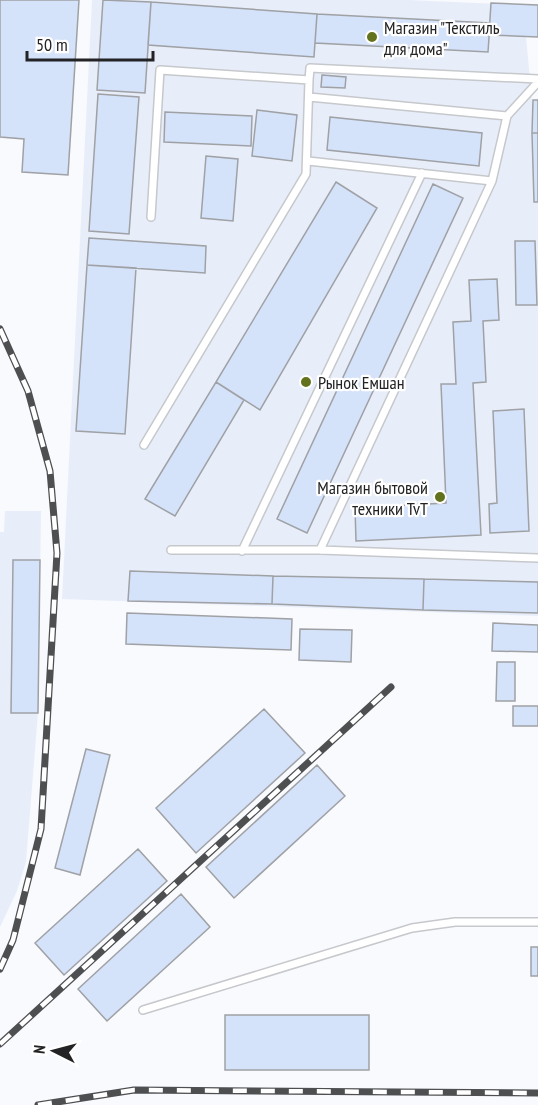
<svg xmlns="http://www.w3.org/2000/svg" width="538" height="1105" font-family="'PT Sans Narrow',sans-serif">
  <rect width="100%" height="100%" fill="#f8fafe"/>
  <!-- built -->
  <path fill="#e8eef9" d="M92,0H409L523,5L538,164V616L62,599Z
    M5,511H41L38,713L26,862L17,891L0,927V532H4Z"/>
  <!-- building -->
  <path fill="#d4e2fa" stroke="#9fa1a5" stroke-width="1.5" d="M0,0H79L68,175L22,172L24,139L0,137Z
    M103,0L151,2L145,93L97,90Z
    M151,2L317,14L314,57L148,45Z
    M491,3L538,5V37L489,35Z
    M317,14L490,23L488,52L315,43Z
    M322,75L346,77L345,88L321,87Z
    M98,94L139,97L129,234L89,231Z
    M533,100H538V133H532Z
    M257,110L297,115L292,161L252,156Z
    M165,112L252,116L251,146L164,142Z
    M330,117L482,133L479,166L327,150Z
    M532,133H538V202H534Z
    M206,156L238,159L233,221L201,218Z
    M336,182L377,208L260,410L216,382Z
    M433,184L463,198L307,533L277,519Z
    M89,238L206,246L205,273L87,265Z
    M515,241H535L537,305H516Z
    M87,265L136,268L125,434L76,431Z
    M497,279L499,320L483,321L486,382L473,383L481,535L356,541L355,508L446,503L441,384H456L453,322L471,321L469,280Z
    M216,382L244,400L175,516L145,499Z
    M524,409L529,531L490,533L489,504L497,503L493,411Z
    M13,560H40L38,713H11Z
    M130,571L273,576L272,604L128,601Z
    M273,576L424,579L423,610L272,604Z
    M424,579L538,582V613L423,610Z
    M127,613L292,619L291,650L126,644Z
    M493,623L538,625V652L492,651Z
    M300,629L352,630L351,662L299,660Z
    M497,662H515V701H496Z
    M513,706H538V726H513Z
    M264,709L305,753L196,853L156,808Z
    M86,749L110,755L80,875L55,868Z
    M317,765L345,796L234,898L206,867Z
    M138,849L167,881L64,975L35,943Z
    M181,894L210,927L107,1021L78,989Z
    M531,947H538V976H531Z
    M225,1015H369V1070H225Z"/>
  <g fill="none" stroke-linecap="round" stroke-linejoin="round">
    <defs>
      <path id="lane" d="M309,97L507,116
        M308,161L492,181
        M151,217L160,70L309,80L310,68L538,79
        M144,445L306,174L309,80
        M171,550H320L538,558
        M320,550L492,181L507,116L538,82
        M242,551L422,173
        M143,1010L412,928L455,922H538"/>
    </defs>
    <!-- lane casing -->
    <use href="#lane" stroke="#c6c8cc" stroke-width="10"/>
    <!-- lane -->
    <use href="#lane" stroke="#fff" stroke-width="7"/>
    <defs>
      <path id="rail" d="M0,329L28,391L50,471L57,553L41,829L13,940L0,969
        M0,1044L391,687
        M38,1105L134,1090L538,1093"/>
    </defs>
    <!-- rail casing -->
    <use href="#rail" stroke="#4e4f51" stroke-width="7"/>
    <!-- rail -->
    <use href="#rail" stroke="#fff" stroke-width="4.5" stroke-dasharray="14" stroke-linecap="butt"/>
  </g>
  <!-- markers -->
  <g fill="#63721d" stroke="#fff" stroke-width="2">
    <circle cx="372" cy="37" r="6"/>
    <circle cx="306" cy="382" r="6"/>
    <circle cx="440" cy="497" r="6"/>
  </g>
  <g text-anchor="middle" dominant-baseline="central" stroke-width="4.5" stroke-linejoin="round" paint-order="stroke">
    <!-- poi labels -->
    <g font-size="18" fill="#232325" stroke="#fff" text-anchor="start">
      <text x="384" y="27">Магазин "Текстиль<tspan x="384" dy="21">для дома"</tspan></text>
      <text x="318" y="382">Рынок Емшан</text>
      <text x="428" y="487" text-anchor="end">Магазин бытовой<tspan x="428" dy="21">техники TvT</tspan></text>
    </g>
  </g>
  <!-- north arrow -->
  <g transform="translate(54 1051) rotate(276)" stroke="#ffffff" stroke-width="4.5" paint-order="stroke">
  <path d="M0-4.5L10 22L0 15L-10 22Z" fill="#232325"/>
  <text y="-9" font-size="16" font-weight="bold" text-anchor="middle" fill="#232325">N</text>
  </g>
  <!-- scale -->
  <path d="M27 51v9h126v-9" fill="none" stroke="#232325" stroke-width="3"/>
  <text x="36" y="51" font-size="18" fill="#232325" stroke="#ffffff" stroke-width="4.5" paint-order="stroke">50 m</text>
</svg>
